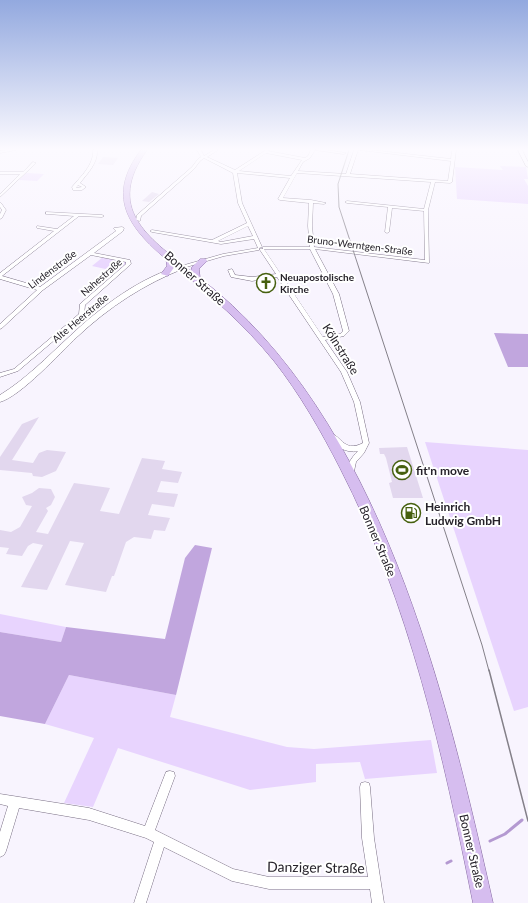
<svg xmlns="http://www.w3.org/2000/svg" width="528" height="903" font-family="Lato,sans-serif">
  <rect width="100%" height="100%" fill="#f8f4fe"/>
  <!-- green -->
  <path fill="#e8d4fe" d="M500,166L526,167L528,179H524L528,186V204L457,199L455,167L503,170Z
    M26,173H27L44,174L37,181L19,180Z
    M103,257L127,262L128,264L119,272L92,266Z
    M425,442L528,450V707L514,711Z
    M0,614L66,627L61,642L0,632Z
    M69,675L176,695L170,717L287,747L314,749L431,740L437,773L365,779L360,762L316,764V782L250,790L118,748L93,807L64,803L94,738L45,724Z"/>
  <!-- forest -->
  <path fill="#c1a6de" d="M494,333L528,334V367H508Z
    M195,545L212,548L176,695L69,675L45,724L0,716V632L61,642L66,627L165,639L185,558Z"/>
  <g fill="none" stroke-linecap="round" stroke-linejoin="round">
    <!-- stream -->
    <path stroke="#b499d1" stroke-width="3" d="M490,841L505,834L522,820
      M447,863L451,861"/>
  </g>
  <!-- building -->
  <path fill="#e2d7ee" d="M103,157L118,158L113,165L98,164Z
    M152,192L159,194L149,202L142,201Z
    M39,417L12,460L33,463L39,453L47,450L66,452L56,471L42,477L33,476L32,473L0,470V457L22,424Z
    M407,447L423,498H393L389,483L392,482L386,458L384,454H380L379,448Z
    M142,458L165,461L162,469L182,472L178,483L161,481L157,492L178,494L174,507L152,504L148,515L170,518L165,531L154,530L151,539L134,537L126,542L114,576H112L106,592L65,585L84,543L70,541L47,590L21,587L43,545L33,543L28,546L22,556L6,554L9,548L0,547V530L11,532L20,527L32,506L26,505L22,497L32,493L39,488L51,489L55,497L51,505L46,508L48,511L36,532L48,534L74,483L110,488L100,511L119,514Z"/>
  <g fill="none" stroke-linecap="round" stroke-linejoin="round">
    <defs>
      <path id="minor" d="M7,150H16L0,153V151Z
        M93,150H97C98,163 88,173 80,183L86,187L82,190H73L72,187C81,176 94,165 93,150ZM78,185L82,187L76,188Z
        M197,150H201L204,156L214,150H218L207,157L235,170L266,150H270L268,151L305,158L308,156L311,150H315L310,158L303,162L298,171L346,174L354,150H358L350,174L448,181L451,161L360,150H371L451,159L452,150H456L452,182L450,183L435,182L428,210L429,263L315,249L339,294L349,331L344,336L325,340L347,372L360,402L369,443L364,453L356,462L353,476H347C345,467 351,458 358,451C346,454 333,445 327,436L328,434C341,432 342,454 363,443L354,402L341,372L277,277L252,281L231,277L228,270L232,269L235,275L252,277L276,274L260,250V249H263V247H310L308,226L309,203L280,200L278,199L290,178L237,173L242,203L262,247L259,248V250L224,256L183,268H181V266L223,254L258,248L254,239L221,244L152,232L150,231L152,230L212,240L247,223L238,203L233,173L204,158L200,161L194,169L141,216L140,221L136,220L137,215L192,167L198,159L201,157ZM266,153L302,160L291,176L239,171ZM297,173L431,182L424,209L347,201L345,202L347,203L388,207L385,232L387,233L389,232L392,208L424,211L425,260L314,247L312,226L313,203L324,204L326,203L311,200L283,198ZM248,226L253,236L221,242L218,241ZM264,249H310L333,294L343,331L340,334L323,337Z
        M315,150H326L346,153L344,154Z
        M518,150H522L528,162V167L526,166Z
        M33,162L36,163L0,197V194L20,174H0V172H23Z
        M0,203H1L6,210L2,218L0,219V214L2,210L0,207Z
        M46,212L102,215L104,216L102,217L79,216L2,276L40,287L116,231L114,229V228L122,227L124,228L123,231L94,253L130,260L131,264L85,305L84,315L18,371L0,377V373L14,369L79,314L80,304L126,264V262L91,255L43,290L2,328L0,329V324L37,290L0,279V273L54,231L37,228V226L57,229L74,216L48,214H46Z
        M170,771L174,772L175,776L155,830L233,869L269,877H368L362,838L360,787L361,783L365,782L369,783L370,787L374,838L384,903H372L370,889H269L232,881L164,847L146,903H134L154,842L146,838L89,820L19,808L6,851L4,855L0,857V832L8,806L0,804V794L89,808L145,826L166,772Z"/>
      <path id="tertiary" d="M183,265L185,266V268C144,284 109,307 77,337C60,353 21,396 0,402V395C26,379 47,357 70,336C102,306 140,277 183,265Z"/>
      <path id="primary" d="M141,150H147C105,208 147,237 191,271L192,267L200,259H206L207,261L199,269L200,278C381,418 445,690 493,903H473C443,754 410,604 340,468C321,431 300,394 274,361C243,323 212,297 175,266L168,276L161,274L167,266L166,259C128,227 106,196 141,150Z"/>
    </defs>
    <!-- minor casing -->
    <use href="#minor" stroke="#786e83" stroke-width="1"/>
    <!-- tertiary casing -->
    <use href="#tertiary" stroke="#786e83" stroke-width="1"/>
    <!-- primary casing -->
    <use href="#primary" stroke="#876aa3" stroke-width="1"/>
    <!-- minor -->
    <use href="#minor" fill="#fff" fill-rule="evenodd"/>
    <!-- tertiary -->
    <use href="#tertiary" fill="#fff" fill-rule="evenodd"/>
    <!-- primary -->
    <use href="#primary" fill="#d6bdef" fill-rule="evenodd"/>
    <!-- tram-far1 -->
    <path stroke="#848089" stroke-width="1" d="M349,150L338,184L339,207L482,645L489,671"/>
    <!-- tram -->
    <path stroke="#848089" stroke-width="1.5" d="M489,670L528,821"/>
  </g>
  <!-- sky -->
  <linearGradient id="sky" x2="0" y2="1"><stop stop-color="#93a9df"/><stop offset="0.54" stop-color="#fcfaff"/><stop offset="1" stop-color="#fcfaff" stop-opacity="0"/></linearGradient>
  <rect width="528" height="276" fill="url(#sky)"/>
  <!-- icons -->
  <defs>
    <symbol id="church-ring" viewBox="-11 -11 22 22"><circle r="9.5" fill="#fff" stroke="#46600f" stroke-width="1.5"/><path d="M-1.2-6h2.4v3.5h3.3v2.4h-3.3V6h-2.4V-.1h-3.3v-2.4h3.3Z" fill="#46600f"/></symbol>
    <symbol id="stadium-ring" viewBox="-11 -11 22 22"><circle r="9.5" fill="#fff" stroke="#46600f" stroke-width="1.5"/><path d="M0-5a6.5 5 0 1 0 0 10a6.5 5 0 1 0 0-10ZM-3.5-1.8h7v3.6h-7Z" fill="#46600f"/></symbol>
    <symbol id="fuel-ring" viewBox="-11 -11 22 22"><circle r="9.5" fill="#fff" stroke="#46600f" stroke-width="1.5"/><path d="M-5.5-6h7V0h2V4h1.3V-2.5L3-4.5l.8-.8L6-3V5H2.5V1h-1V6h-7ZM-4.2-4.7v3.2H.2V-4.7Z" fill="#46600f"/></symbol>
  </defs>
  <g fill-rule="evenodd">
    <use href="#church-ring" x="255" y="272" width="22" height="22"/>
    <use href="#stadium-ring" x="391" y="459" width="22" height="22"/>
    <use href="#fuel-ring" x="400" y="502" width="22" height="22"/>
  </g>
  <g text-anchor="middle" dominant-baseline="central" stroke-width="4" stroke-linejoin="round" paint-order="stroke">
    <!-- far-street labels -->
    <g font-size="10" fill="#26222a" stroke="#fff">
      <text transform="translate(360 245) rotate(7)">Bruno-Werntgen-Straße</text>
      <text transform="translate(52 269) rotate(-37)">Lindenstraße</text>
      <text transform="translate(101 277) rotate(-41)">Nahestraße</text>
      <text transform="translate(80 318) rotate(-40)">Alte Heerstraße</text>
    </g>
    <!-- far-poi labels -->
    <g font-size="10" font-weight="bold" fill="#26222a" stroke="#fff" text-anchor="start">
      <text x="280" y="277">Neuapostolische<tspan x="280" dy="12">Kirche</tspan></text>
    </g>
    <!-- street labels -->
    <g font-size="12" fill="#26222a" stroke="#fff">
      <text transform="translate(195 278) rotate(41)">Bonner Straße</text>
      <text transform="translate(341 349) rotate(58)">Kölnstraße</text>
      <text transform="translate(378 541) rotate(67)">Bonner Straße</text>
      <text transform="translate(472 851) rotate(77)">Bonner Straße</text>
    </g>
    <!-- poi labels -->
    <g font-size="12" font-weight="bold" fill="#26222a" stroke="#fff" text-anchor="start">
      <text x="416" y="470">fit'n move</text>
      <text x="425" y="506">Heinrich<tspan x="425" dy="14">Ludwig GmbH</tspan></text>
    </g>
    <!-- near-street labels -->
    <g font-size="14" fill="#26222a" stroke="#fff">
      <text transform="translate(316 867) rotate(1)">Danziger Straße</text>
    </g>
  </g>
</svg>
